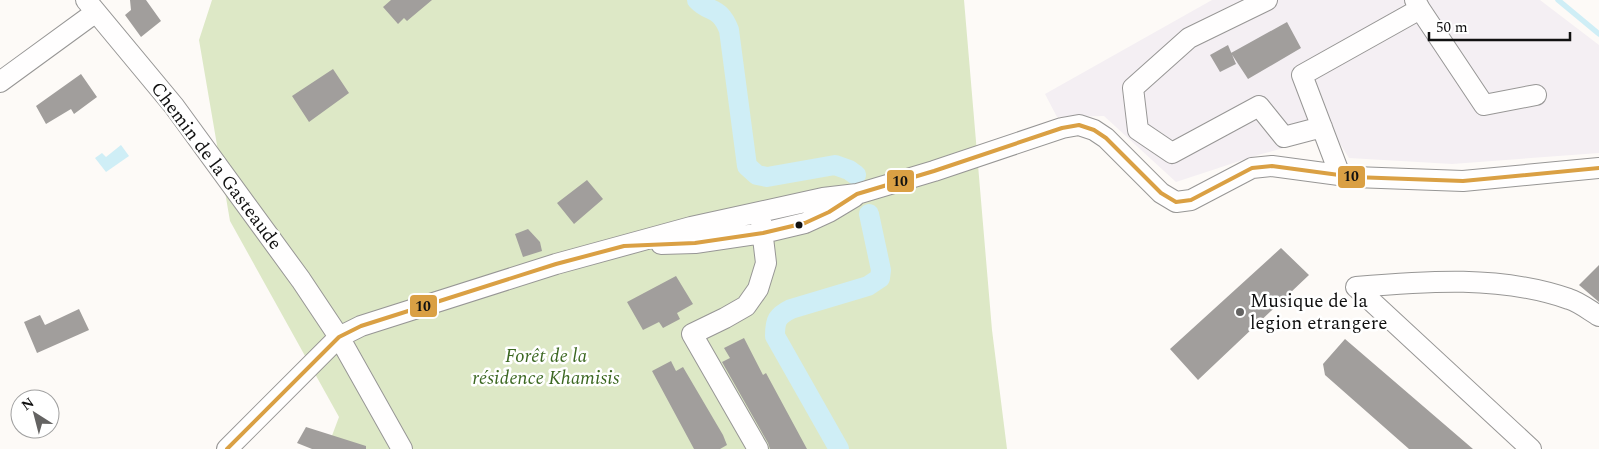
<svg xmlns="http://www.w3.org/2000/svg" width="1599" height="449" font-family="Spectral,serif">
  <rect width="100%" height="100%" fill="#fdfaf7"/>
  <!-- industrial -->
  <path fill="#f4eff3" d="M1212,0H1540L1599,45V153L1452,164L1349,158L1334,134L1258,155L1176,182L1104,116L1057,117L1045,94Z"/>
  <!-- forest -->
  <path fill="#dde8c6" d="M212,0H964L992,330L1007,449H327L339,417L230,221L199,40Z"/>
  <!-- water -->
  <path fill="#cfeef6" d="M121,145L129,156L106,172L95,158L102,153L106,157Z"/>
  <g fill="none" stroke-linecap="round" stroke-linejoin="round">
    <!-- stream -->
    <path stroke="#cfeef6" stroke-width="5.5" d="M1558,0L1599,34"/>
    <!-- canal -->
    <path stroke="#cfeef6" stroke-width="20" d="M697,0C710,14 719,5 729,30L747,166L757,175L767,177L835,165L849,170L856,175
      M839,449L775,336C775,320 777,316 791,309L868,286L880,278L881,270L869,214"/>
  </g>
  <!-- building -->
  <path fill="#a19e9c" d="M130,0H146L161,21L141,37L125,15L131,10Z
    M391,0H432L407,21L404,18L398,24L383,7Z
    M1287,22L1301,48L1248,79L1231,53Z
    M1228,45L1236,64L1220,72L1210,55Z
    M333,69L349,93L309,122L292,96Z
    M81,74L97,97L74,114L71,109L46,124L36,106Z
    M587,180L603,199L574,224L557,203Z
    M528,229L540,242L542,251L523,257L515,234Z
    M1281,248L1309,275L1198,380L1170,349Z
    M1599,265V302L1579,285Z
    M676,276L693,304L677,313L680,319L663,328L659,322L643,330L627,302Z
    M79,309L89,330L37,353L24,322L40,315L45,325Z
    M744,338L763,375L766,373L807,449H770L768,443L722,362L730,358L724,348Z
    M1345,339L1473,449H1409L1325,375L1323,364Z
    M671,361L676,371L683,367L723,435L727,445L720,449H694L652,371Z
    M306,427L366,446V449H312L297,443Z"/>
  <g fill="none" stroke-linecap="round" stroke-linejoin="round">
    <defs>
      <path id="minor" d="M86,0L174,106L301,280L339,337L402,449
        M1267,0L1189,38L1133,88L1138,130L1172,153L1259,106L1284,137L1322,127
        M1420,9L1484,105L1536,95
        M0,82L96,12
        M1340,175L1302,75L1420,9L1415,0
        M661,244L695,243L763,233L805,223L829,212L854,197
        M227,449L339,337L361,326L556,264L691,227L823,198L857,194L934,171L1062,128L1079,125L1094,130L1106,138L1161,193L1176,202L1191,200L1252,168L1272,166L1354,177L1463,181L1599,168
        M758,449L692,334L725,318L746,306L758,289L766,263L761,221
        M1531,449L1356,287C1427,281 1500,275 1569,299C1579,302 1589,310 1599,316"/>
    </defs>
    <!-- minor casing -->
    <use href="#minor" stroke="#979695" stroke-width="22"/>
    <!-- minor -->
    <use href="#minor" stroke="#fffefe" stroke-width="20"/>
    <defs>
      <path id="bus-1" d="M227,449L339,337L361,326L556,264L624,246L695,243L763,233L805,223L829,212L857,194L934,171L1062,128L1079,125L1094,130L1106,138L1161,193L1176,202L1191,200L1252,168L1272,166L1354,177L1463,181L1599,168"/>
    </defs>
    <!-- bus-1 casing -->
    <use href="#bus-1" stroke="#fff" stroke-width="8"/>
    <!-- bus-1 -->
    <use href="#bus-1" stroke="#daa044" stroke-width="4"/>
  </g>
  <!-- markers -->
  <circle fill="#111" stroke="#fff" stroke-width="2" cx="799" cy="225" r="4.5"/>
  <circle fill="#646362" stroke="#fff" stroke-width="2" cx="1240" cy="312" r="5"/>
  <g text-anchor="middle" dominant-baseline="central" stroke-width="5" stroke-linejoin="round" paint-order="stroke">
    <!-- street labels -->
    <g font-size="19" fill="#111" stroke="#fff">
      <text transform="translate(216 166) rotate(53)">Chemin de la Gasteaude</text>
    </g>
    <!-- poi labels -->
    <g font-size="19" fill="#111" stroke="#fff" text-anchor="start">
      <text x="1250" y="301">Musique de la<tspan x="1250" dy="22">legion etrangere</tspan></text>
    </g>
    <!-- park labels -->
    <g font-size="19" font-style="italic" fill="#3c6822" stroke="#fff">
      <text x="546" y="356">Forêt de la<tspan x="546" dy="22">résidence Khamisis</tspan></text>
    </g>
  </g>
  <g stroke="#fff" stroke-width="2">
    <rect x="1337" y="165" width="29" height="24" rx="5" fill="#daa044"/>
    <rect x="886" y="169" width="29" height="24" rx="5" fill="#daa044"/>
    <rect x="409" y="294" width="29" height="24" rx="5" fill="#daa044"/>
  </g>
  <g font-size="14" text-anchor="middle" font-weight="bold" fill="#111">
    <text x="1351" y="181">10</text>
    <text x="900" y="186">10</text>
    <text x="423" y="311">10</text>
  </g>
  <!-- north arrow -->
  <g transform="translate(35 414) rotate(324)"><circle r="24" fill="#ffffff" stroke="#a0a0a0"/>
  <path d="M0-4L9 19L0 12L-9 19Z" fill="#646362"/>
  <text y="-8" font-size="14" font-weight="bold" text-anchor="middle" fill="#111111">N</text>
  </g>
  <!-- scale -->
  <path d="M1429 32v8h141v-8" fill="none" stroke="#111111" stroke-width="2.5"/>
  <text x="1436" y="32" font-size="15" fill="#111111" stroke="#ffffff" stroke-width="4" paint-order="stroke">50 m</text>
</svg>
